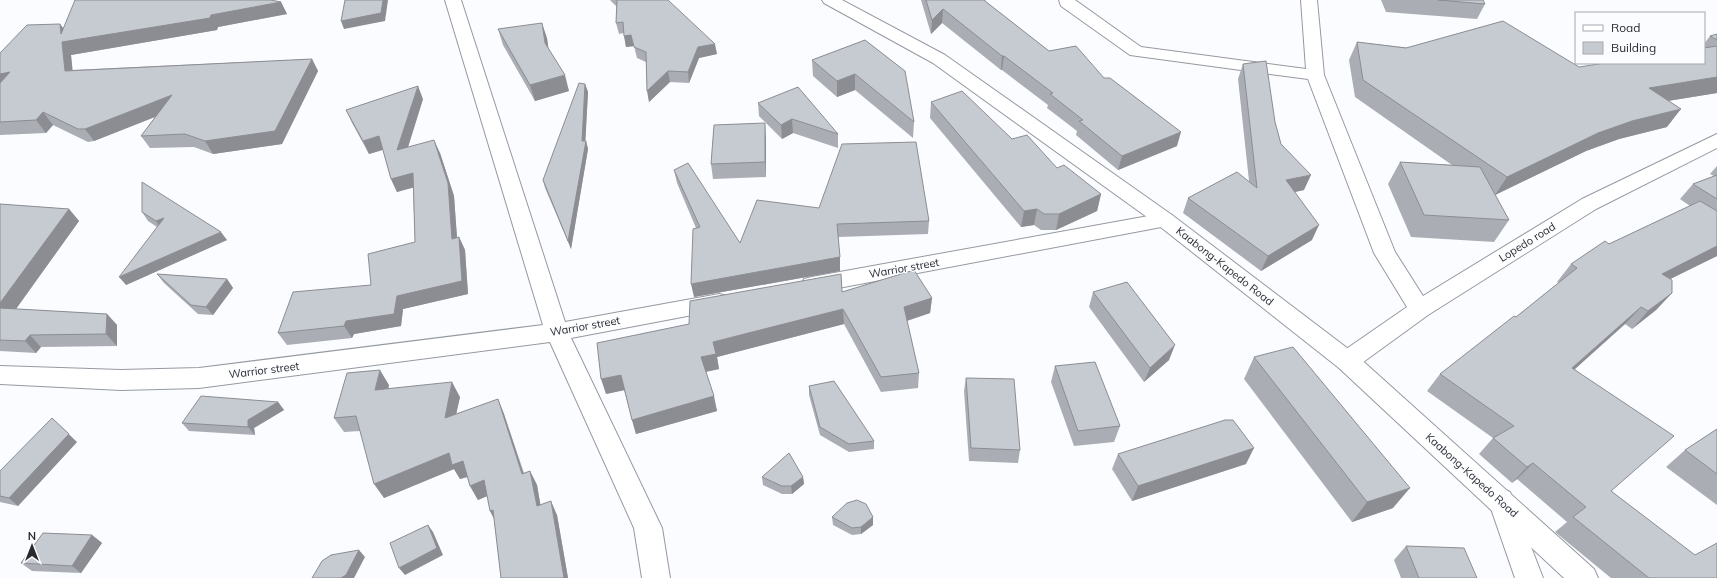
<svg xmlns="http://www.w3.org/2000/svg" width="1717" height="578" font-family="Mulish,sans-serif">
  <rect width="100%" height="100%" fill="#fafcff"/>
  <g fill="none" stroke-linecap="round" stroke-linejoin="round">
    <defs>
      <path id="street" d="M445,0H461L565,322L719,294L727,296L730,302L727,308L719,310L571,338L662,528L670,578H642L634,528L550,342L199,388L121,390L0,384V366L121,370L199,368L543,325Z
        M1059,0H1075L1141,47L1306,69L1301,0H1317L1324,75L1395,252L1423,296L1582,199L1717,134V148L1596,209L1428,315L1355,368L1347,370L1339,368L1335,361L1339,354L1407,307L1374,253L1308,79L1130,55L1061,6Z
        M1165,213L1172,215L1175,220L1172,225L812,293L804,291L801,285L804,279L812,277Z
        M1501,488L1510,492L1543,578H1515L1488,500L1492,492Z"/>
      <path id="secondary" d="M822,0H842L945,55L1172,215L1355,354L1594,569L1598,578H1564L1339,368L1158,225L933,63L824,3Z"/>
    </defs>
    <!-- street casing -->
    <use href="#street" stroke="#9599a0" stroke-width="2"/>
    <!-- secondary casing -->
    <use href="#secondary" stroke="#9599a0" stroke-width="2"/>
    <!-- street -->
    <use href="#street" fill="#fff" fill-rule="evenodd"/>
    <!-- secondary -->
    <use href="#secondary" fill="#fff" fill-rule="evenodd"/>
  </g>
  <!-- wall -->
  <path fill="#aaaeb4" d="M610,0H668L717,54L699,58L689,83L670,82L649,102L646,62L637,58L634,46L626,47L624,33L619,34L616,23L617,7Z
    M921,0H985V1L1049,51L1104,78L1177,146L1118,170L1076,135L1077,131L1047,108L1048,105L1002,70H1001L942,23L931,34Z
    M1381,0H1483L1485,4L1477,19L1386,12Z
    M281,2L287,14L218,27L217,30L71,55L72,70L312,59L318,71L282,144L213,154L194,147L150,148L141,136L155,117L94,141L88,142L53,125L46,133L0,135V53L60,24L63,28Z
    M498,29L547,38L548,48L569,91L535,101L503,45Z
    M1717,34V93L1668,101L1667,127L1619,139L1586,151L1495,195L1509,220L1494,242L1411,237L1388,184L1400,162L1452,165L1355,97L1349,60L1357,42L1579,67L1704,63V44L1710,36Z
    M865,40L914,122L913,138L855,90L837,97L813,76L812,60Z
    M1243,64L1275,122L1281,144L1304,190L1295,192L1312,240L1261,271L1183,213L1188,198L1249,181L1238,79Z
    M585,84L588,92L585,141H586L588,149L571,249L545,188L543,180Z
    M423,99L408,147L440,153L454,196L457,238L459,237L465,250L468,294L403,309L401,326L354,334L352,338L287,345L278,333L371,285L415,242L413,187L397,192L391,179L383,150L369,154L352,123L346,110Z
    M931,102L1012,139L1057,168L1101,194L1097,211L1056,230H1041L1034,225L1021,227L930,118Z
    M758,103L838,134V148L793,133L782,139L759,116Z
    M766,138V177L713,179L711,164Z
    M1717,166V256L1670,279L1672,293L1656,310L1632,329L1625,324L1575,369L1611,491L1717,578H1611L1555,532L1567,522L1517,479L1512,483L1479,454L1493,438L1427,391L1440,374L1516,317L1559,283L1557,282L1571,264L1609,244L1690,206L1680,199L1693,184L1714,176L1710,174Z
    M674,170L740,243L819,208L929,221L928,234L838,237L840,271L694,297L696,228L677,183Z
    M0,204L69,209L79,221L16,309L107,314L117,325V346L41,347L36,353L0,351Z
    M142,212L227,240L126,285L157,227L148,221Z
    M157,274L227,279L233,288L213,315L198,314L164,283Z
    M842,292L932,298L930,313L907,321L919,373L918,388L881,392L844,324L717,357L719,369L706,372L717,411L636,434L624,390L606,394Z
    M1093,292L1169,360L1144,382L1089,307Z
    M1254,357L1393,508L1352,522L1244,379Z
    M1055,366L1120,426L1114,442L1074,446L1051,382Z
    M966,378L1020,450L1018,463L969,461L964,391Z
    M389,385L388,389L460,397L456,414L498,399L504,414L524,473L530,471L537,485L540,504L557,515L568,578H501L494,519L487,496L478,500L470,486L467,477L460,479L454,469L384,498L360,431L344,432L334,418Z
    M809,386L874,441V449L849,452L820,435L809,395Z
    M278,402L284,410L254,428L255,435L189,431L182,423Z
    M1717,429V505L1666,467L1685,450Z
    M77,442L18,506L0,502V471Z
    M1118,454L1246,464L1132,501L1112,469Z
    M762,477H803L804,484L792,494H782L763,485Z
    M832,517L873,525L861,534L852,535L833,525Z
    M92,535L102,543L81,573L32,571L21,563Z
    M1406,546L1477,578H1401L1394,560Z"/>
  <!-- shaded-wall -->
  <path fill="#8b8d92" d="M383,0H388L385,21L344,29L341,21Z
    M281,2L287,14L218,27L217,30L71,55L74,83L65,71L60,24L69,36L211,15Z
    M943,9L942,23L931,34L932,20Z
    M542,23L547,38L550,59L545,43Z
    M631,35L634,46L626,47L624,36Z
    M715,44L717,54L699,58L689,83L688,72L698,47Z
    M1002,56H1004L1002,70H1001Z
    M312,59L318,71L282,144L213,154L205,141Z
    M668,71L670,82L649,102L647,91Z
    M10,72L0,87V74Z
    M855,74V90L837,97V81Z
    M565,75L569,91L535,101L530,85Z
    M1717,77V93L1636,106L1649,88Z
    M585,84L588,92L585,149L586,141L588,149L571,249L568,241L582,141Z
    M418,86L423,99L403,163L397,150Z
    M172,95L180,107L94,141L85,129Z
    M1681,109L1667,127L1619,139L1586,151L1495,195L1507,177L1598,133L1632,121Z
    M43,112L53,125L46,133L36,120Z
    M792,119L793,133L782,139L781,125Z
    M765,123L766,138V177L765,162Z
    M1181,132L1177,146L1118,170L1122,156Z
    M379,136L385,149L369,154L363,141Z
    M434,140L440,153L454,196L458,252L452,239Z
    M413,173L419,186L397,192L391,179Z
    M1311,175L1304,190L1280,195L1286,180Z
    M1101,194L1097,211L1056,230L1059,214Z
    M69,209L79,221L8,320L0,312V303Z
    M1037,209L1034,225L1021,227L1024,211Z
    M164,218L162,230L156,221Z
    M1319,225L1312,240L1261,271L1268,256Z
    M221,232L227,240L126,285L119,277Z
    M459,237L465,250L468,294L403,309L401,326L354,334L352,338L344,326L346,321L397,296Z
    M1717,246V256L1646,291L1662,274Z
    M840,257V271L694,297L691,284Z
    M227,279L233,288L213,315L206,307Z
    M1672,293L1656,310L1632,329L1648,311Z
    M932,298L930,313L903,322L904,307Z
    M1641,307L1625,324L1557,385L1572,368Z
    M843,309L844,324L717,357L719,369L704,372L701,357L713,342Z
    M107,314L117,325V346L106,334Z
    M30,335L41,347L36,353L25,341Z
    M1175,345L1169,360L1144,382L1150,368Z
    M380,370L389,385L384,405L375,390Z
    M621,375L625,390L606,394L601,379Z
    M452,382L460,397L452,433L445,418Z
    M714,396L717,411L636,434L632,420Z
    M498,399L504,414L528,488L522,474Z
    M278,402L284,410L254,428L255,435L248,427V420Z
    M52,418L77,442L18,506L9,498Z
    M1254,448L1246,464L1132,501L1138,486Z
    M449,453L463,461L471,476L460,479L454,469L384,498L374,484Z
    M1533,463L1517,479L1512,483L1527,467Z
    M530,471L537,485L543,519L537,506Z
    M803,477L804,484L792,494L791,486Z
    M484,480L492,494L478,500L470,486Z
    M1410,488L1393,508L1352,522L1367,502Z
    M551,501L557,515L568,578H564Z
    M493,510L497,525L490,511Z
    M873,517V525L861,534V527Z
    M428,525L433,532L443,555L405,575L399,568Z
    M92,535L102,543L81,573L72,566Z
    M359,550L365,557L354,578H341Z"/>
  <!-- building -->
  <path fill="#c6cad1" stroke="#8b8d92" d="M75,0H271L281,2L211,15L210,18L62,42L65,71L312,59L275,131L205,141L185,134L141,136L172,95L85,129H78L43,112L36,120L0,122V83L10,72L0,74V53L27,25L60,24L61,34Z
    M345,0H383L381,13L341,21Z
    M617,0H668L715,44L698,47L688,72L668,71L647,91L646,52L634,47L631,35L624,36L623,22L616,23Z
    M926,0H985V1L1049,51L1076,46L1104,78H1110L1181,132L1122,156L1079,121L1083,120L1050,94L1053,93L1004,56H1002L943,9L932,20Z
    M1438,0H1483L1485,4Z
    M1503,21L1579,67L1605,63H1704V48L1717,46V77L1649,88L1681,109L1632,121L1598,133L1507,177L1363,80L1357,42L1406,48Z
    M542,23L545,43L565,75L530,85L498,29Z
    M1717,34V40L1710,36Z
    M865,40L905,71L914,122L855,74L837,81L812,60Z
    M1266,61L1275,122L1281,144L1311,175L1286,180L1319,225L1268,256L1188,198L1237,172L1257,188L1243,64Z
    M579,83L585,84L582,141H586L568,241L543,180Z
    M418,86L397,150L434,140L448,183L452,239L459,237L462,281L397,296L394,314L346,321L344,326L278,333L293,292L371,285L368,254L415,242L413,173L391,179L379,136L363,141L346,110Z
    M798,87L838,134L792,119L781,125L758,103Z
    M962,91L1012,139L1027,135L1057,168L1064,165L1101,194L1059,214H1044L1037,209L1024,211L931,102Z
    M765,123V162L711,164L714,125Z
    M916,142L929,221L837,224L840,257L691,284L693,229L700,227L674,170L688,163L740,243L757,200L819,208L842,144Z
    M1400,162L1480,167L1509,220L1424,215Z
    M1717,175V199L1693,184Z
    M142,182L221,232L119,277L164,218L156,221L142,212Z
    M1700,201L1717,211V246L1662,274L1672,280V293L1648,311L1641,307L1572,368L1674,436L1611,491L1695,555L1717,543V578H1649L1573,517L1586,507L1533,463L1527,467L1493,438L1514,426L1440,374L1514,316L1516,317L1577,268L1571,264L1605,241L1609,244Z
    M0,204L69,209L0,303Z
    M914,270L932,298L904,307L919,373L881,377L843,309L713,342L716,354L701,357L714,396L632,420L621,375L601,379L597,343L689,324L690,301L841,274L842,292Z
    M157,274L227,279L206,307L191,305Z
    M1127,282L1175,345L1150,368L1093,292Z
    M0,308L107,314L106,334L30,335L25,341L0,340Z
    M1293,347L1410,488L1367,502L1254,357Z
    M1095,362L1120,426L1078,431L1055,366Z
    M380,370L375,390L452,382L445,418L498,399L522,474L530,471L537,506L551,501L564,578H501L493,510L490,511L484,480L470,486L463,461L452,465L449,453L374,484L356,416L334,418L347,373Z
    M966,378L1014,379L1020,450L971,448Z
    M834,381L874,441L849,444L820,427L809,386Z
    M201,396L278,402L248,420V427L182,423Z
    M52,418L69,434L9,498L0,496V471Z
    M1225,420H1233L1254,448L1138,486L1118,454Z
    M1717,429V474L1685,450Z
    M789,453L803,477L791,486H782L762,477Z
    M857,500L866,504L873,517L861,527L852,528L832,517L847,503Z
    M428,525L437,548L399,568L390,543Z
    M43,533L92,535L72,566L21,563Z
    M1406,546L1464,548L1477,578H1419Z
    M359,550L346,575L341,578H312L322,561L331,555Z"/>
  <g text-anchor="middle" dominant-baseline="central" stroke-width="3" stroke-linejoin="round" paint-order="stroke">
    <!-- street labels -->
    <g font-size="11" fill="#292a2d" stroke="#fafcff">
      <text transform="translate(1527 242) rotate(-32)">Lopedo road</text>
      <text transform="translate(1225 266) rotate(38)">Kaabong-Kapedo Road</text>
      <text transform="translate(904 268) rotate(-10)">Warrior street</text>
      <text transform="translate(585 326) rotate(-10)">Warrior street</text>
      <text transform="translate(264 370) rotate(-7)">Warrior street</text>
      <text transform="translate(1472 475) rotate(42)">Kaabong-Kapedo Road</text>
    </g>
  </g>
  <!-- legend -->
  <rect x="1575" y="12" width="130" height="52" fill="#fafcff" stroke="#a6a8ab"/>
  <rect x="1583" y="25" width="20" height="6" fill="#ffffff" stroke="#a6a8ab"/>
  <text x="1611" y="32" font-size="12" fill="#292a2d">Road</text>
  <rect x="1583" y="42" width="20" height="12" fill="#c6cad1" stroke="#a6a8ab"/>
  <text x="1611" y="52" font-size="12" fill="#292a2d">Building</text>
  <!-- north arrow -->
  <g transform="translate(32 546)" stroke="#fafcff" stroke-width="3" paint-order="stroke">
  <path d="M0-3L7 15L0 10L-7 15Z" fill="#292a2d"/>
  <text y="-6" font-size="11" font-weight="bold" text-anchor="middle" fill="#292a2d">N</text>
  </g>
</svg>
